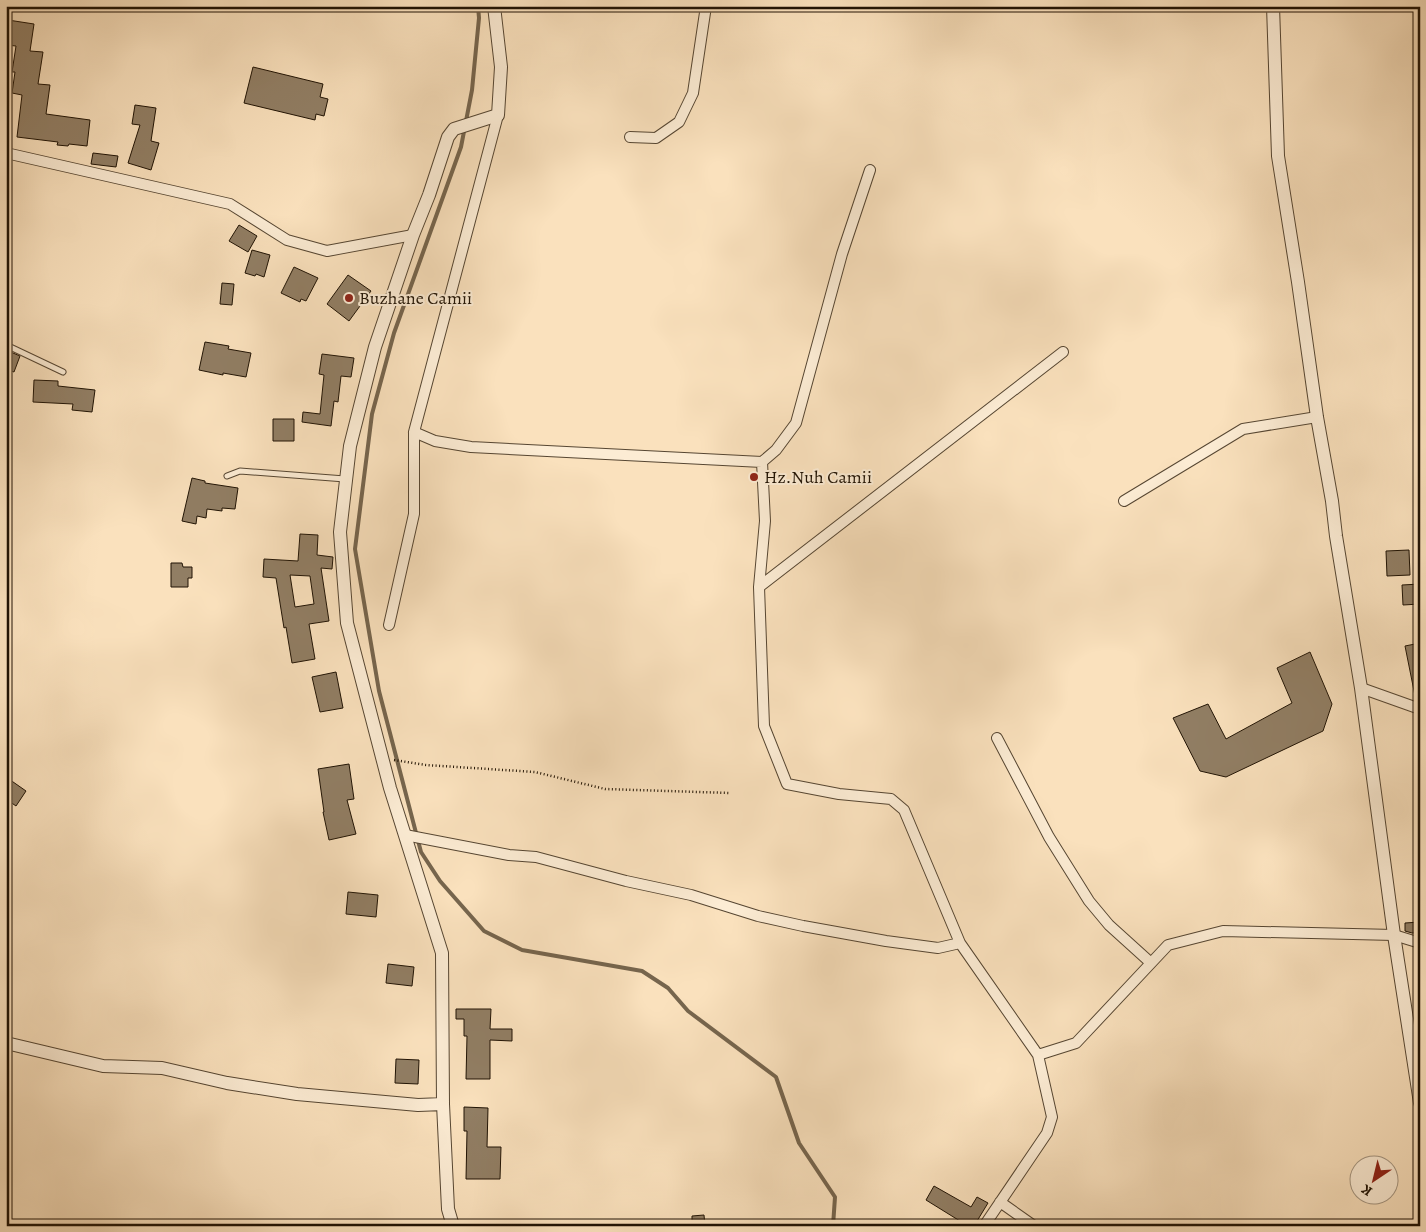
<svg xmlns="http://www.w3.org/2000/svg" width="1426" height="1232" font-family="Alegreya,serif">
  <rect width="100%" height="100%" fill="#fae1bd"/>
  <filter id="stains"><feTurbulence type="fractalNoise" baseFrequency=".004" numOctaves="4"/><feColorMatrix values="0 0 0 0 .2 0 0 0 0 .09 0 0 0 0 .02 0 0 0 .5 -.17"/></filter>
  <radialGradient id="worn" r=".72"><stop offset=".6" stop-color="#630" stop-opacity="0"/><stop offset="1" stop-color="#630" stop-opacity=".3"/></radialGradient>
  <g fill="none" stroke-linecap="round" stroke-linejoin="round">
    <!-- stream -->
    <path stroke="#76654d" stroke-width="4" d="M478,6L479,18L472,90L461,147L394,333L372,414L355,549L379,691L421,852L440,881L484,931L522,950L642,971L668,988L688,1011L776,1077L799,1143L835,1197L833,1226"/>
  </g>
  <!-- building -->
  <path fill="#917e64" stroke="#201304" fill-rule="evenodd" d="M8,20L34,24L30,51L43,52L38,84L50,85L46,114L90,120L87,146L69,144L68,146L57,145L58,142L17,137L22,95L12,93L15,72H12L16,46L6,45Z
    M253,67L323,84L320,97L328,99L324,116L316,114L315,120L244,103Z
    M135,105L156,108L151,141L159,143L151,170L128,163L140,125L132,124Z
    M93,153L118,156L116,167L91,164Z
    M239,225L257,236L248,252L229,241Z
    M252,250L270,255L264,277L256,274L255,276L245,273Z
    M294,267L318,278L306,301L301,299L300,302L281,293Z
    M348,275L371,291L349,321L327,304Z
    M222,283L234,284L232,305L220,304Z
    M205,342L229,346L228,349L251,353L246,377L223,373V375L199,370Z
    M6,350L20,356L14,372L6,369Z
    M322,354L354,358L351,377L341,376L338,402L334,401L331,426L302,422L303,412L320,414L324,375L319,374Z
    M34,380L58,381V386L95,390L92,412L72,410L73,404L33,402Z
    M273,419H294V441H273Z
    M192,478L205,481V483L238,488L235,509L222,508V511L207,509L206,518L197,516L196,524L182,521Z
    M300,534L318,535L317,555L333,557L332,569L321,568L329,621L309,624L315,659L292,663L286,627L284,628L276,578L263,577L264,559L298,561ZM290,575L310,576L314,604L295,607Z
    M1409,550L1410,575L1387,576L1386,551Z
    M171,563H182L183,567H192V578H188V587H171Z
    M1420,584V604L1403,605L1402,585Z
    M1420,643V696H1415L1405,646Z
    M1310,652L1332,704L1323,731L1226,777L1200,771L1173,718L1208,704L1226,739L1292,703L1277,668Z
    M336,672L343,708L320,712L312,677Z
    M349,764L354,799L347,800L356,834L329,840L323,812H324L318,769Z
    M6,777L26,791L16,806L6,799Z
    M348,892L378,895L376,917L346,914Z
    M1420,922V933H1412L1405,931V923Z
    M388,964L414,967L412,986L386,983Z
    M456,1009H491L490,1029H512V1041L490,1040V1079H466L467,1036H464V1019H456Z
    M396,1059L419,1060L418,1084L395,1083Z
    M464,1107L488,1108L487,1147H501L500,1179H466L467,1131H464Z
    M934,1186L971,1207L977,1197L988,1203L974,1226H968L926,1200Z
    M704,1215L705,1226H692V1216Z"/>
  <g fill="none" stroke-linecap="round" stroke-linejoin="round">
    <defs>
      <path id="service" d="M6,345L63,372
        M227,476L240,471L345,479"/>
      <path id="minor" d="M498,115L414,432L435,441L471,447L762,462L765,521L759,587L764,726L787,784L839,794L891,799L904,810L960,943L1038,1055L1052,1117L1047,1133L984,1226
        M630,137L656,138L679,122L693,93L706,6
        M6,153L230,204L287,240L327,251L413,235
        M762,462L776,450L796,423L842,254L870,170
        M1124,501L1243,429L1317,417
        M759,587L1063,352
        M389,625L414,514V432
        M1361,688L1420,709
        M997,738L1049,837L1089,901L1109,925L1151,963
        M405,835L509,855L536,857L626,881L691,895L758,916L803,926L886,941L938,948L960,943
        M1038,1055L1076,1043L1168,945L1223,931L1394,935L1420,943
        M1000,1202L1034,1226"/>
      <path id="tertiary" d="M1273,6L1278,156L1298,282L1317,417L1332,501L1336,536L1361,688L1394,935L1420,1103
        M6,1043L103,1066L162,1068L227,1083L297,1094L418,1105L443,1104
        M453,1226L448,1209L443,1104L442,953L390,788L347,623L340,532L350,446L375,347L413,235L429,195L448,137L454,129L498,115L501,67L494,6"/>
    </defs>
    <!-- service casing -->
    <use href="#service" stroke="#564632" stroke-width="7"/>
    <!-- minor casing -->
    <use href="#minor" stroke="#564632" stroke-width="12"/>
    <!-- tertiary casing -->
    <use href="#tertiary" stroke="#564632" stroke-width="14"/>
    <!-- path -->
    <path stroke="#201304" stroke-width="2.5" stroke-dasharray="1 2.5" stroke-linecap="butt" d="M394,760L426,765L535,772L605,789L730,793"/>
    <!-- service -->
    <use href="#service" stroke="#fcecd4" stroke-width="5"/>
    <!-- minor -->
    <use href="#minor" stroke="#fcecd4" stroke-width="10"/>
    <!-- tertiary -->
    <use href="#tertiary" stroke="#fcecd4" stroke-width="12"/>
  </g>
  <!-- markers -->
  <g fill="#8f2418" stroke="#fcecd4" stroke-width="2">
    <circle cx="349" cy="298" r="5"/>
    <circle cx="754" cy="477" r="5"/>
  </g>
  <g text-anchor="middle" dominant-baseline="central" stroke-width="4" stroke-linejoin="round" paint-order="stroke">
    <!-- poi labels -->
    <g font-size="18" fill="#201304" stroke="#fcecd4" text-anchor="start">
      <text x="359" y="298">Buzhane Camii</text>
      <text x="764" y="477">Hz.Nuh Camii</text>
    </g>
  </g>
  <!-- margin -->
  <rect width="1426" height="1232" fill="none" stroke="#fae1bd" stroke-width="25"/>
  <rect x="8" y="8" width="1411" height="1217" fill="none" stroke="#201304" stroke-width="2.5"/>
  <rect x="12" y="12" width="1401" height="1207" fill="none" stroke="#201304"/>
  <!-- north arrow -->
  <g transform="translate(1374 1180) rotate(215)"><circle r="24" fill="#fcecd4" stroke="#a49581"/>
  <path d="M0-4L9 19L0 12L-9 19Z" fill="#8f2418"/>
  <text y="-8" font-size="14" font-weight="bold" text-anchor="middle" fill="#201304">K</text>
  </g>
  <rect width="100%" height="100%" filter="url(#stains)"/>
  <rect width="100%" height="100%" fill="url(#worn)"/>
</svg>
